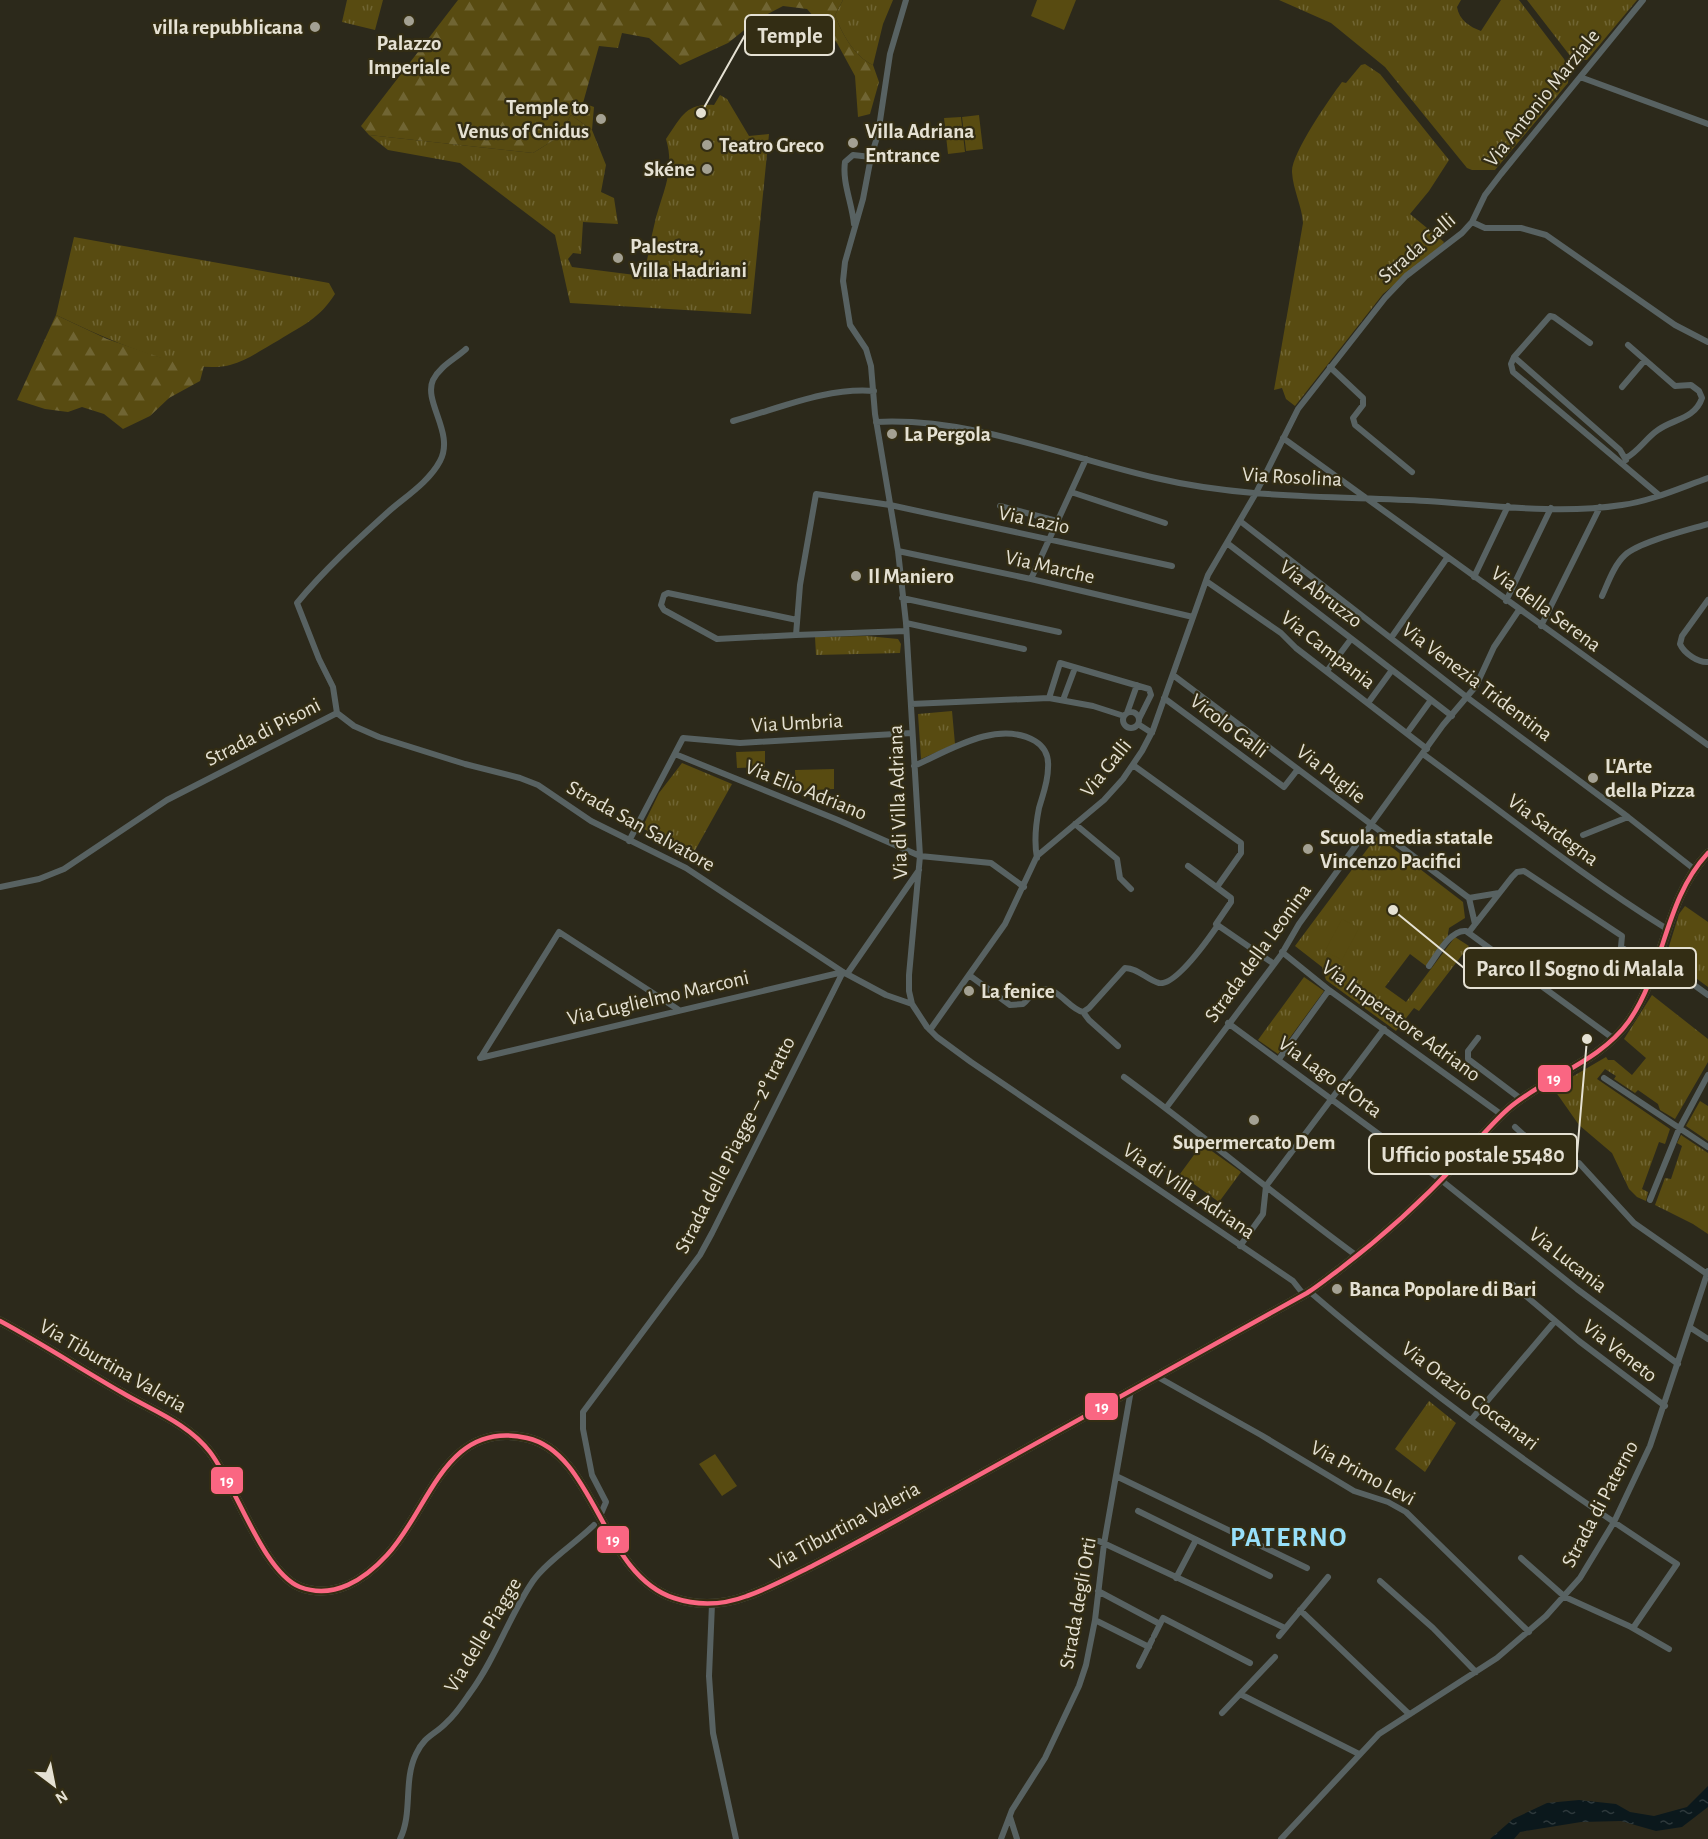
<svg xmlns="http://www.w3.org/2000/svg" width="1708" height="1839" font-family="'Alegreya Sans',sans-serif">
  <defs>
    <pattern id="grass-tufts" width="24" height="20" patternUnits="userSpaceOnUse" patternTransform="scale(1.5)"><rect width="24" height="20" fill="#584b11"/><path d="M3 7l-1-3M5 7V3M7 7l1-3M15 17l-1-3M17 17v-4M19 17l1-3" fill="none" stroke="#706533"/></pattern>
    <pattern id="forest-firs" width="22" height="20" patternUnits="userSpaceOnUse" patternTransform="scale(1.5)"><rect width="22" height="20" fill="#584b11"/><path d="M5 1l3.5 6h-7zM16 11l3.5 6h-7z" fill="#706533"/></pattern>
    <pattern id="water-ripples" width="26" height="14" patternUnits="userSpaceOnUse" patternTransform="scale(1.5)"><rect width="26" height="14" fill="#0b181c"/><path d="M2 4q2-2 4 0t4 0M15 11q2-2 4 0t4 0" fill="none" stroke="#2e393c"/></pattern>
  </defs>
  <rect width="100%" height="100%" fill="#2c291b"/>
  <!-- grass -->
  <path fill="url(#grass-tufts)" d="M347,0H383L375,30L342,22Z
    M843,0H893L883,24L873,65C854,56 842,34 835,15Z
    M1279,0H1461L1457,7C1459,20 1470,27 1481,31L1501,0H1519L1564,59L1569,71L1568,83L1495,170H1472L1467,168L1385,67L1331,23Z
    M1527,0H1637L1587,60H1575L1571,57Z
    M1365,64L1380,74L1449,160L1429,191L1410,214L1444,242L1442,245L1383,294L1295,406L1286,399L1282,388L1274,390L1303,223C1302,206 1293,190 1292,172C1291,154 1330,98 1342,82L1346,83L1361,65Z
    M720,95L727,99L749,136L769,134L751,314L570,303L555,235L460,163L388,150L369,135L533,153L557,138L571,115L592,130L606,165L601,192L614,198L618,224L583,222L581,254L573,253L568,259L572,267L643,276C648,260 650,242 654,226C661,194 676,173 666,139C681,118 685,103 714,105Z
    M74,237L329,283L335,294C319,319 303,325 279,340C262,349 249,360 230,365C185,377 97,334 56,315Z
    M867,636L898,639L901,644L900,653L816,655L815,637Z
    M952,711L955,744L921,759L918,714Z
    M682,763L732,784L693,854L642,828L659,793Z
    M1377,836L1463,902L1465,918L1449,928L1447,939L1442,940L1446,941L1426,966L1410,954L1385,987L1406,1002L1455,937L1469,946L1419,1011L1414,1008L1396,1031L1326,980L1322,967L1295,946Z
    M1685,906L1708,922V987L1666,956L1679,914Z
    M1304,977L1324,991L1278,1054L1258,1040Z
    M1652,995L1708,1039V1062L1675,1119L1660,1110L1658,1104L1638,1090L1635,1093L1614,1079L1616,1076L1605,1069L1597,1079L1670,1129L1665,1144L1659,1142L1642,1189L1648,1192L1646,1201L1637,1197L1629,1189L1612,1153L1579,1125L1553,1088L1606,1057L1608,1060H1614L1632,1075L1646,1058L1624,1039Z
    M1700,1101L1708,1106V1141L1686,1126Z
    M1681,1135L1708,1153V1234L1693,1224L1655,1205L1665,1178L1671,1179L1682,1146L1677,1143Z
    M1202,1144L1241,1172L1219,1202L1180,1174Z
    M1429,1401L1456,1423L1425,1472L1395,1449Z"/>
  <!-- forest -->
  <path fill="url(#forest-firs)" d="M458,0H843L835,15C842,34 854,56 873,65L879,82L870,114L858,117L855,76L837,43L807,9L783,6L758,19L728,43L680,65L649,38L622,33L618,48L599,46L583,103L594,107L592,130L571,115L557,138L533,153L369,135L361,126Z
    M56,315L107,339L159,357L204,366L200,381L169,398L150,416L123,429L104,414L82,407L68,412L45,409L17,400Z"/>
  <!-- garden -->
  <path fill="#584b11" d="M1037,0H1076L1064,30L1031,16Z
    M979,115L983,149L966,151L962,117Z
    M961,117L965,152L948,154L944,118Z
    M765,751V767L737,768L736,752Z
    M834,769V789L796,791L795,770Z
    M1342,919L1359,928L1342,960L1325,951Z
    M715,1454L737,1486L722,1496L699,1464Z"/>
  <!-- water -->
  <path fill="url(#water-ripples)" d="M1708,1786V1807L1682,1827L1656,1831L1621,1821L1581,1822L1520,1832L1514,1839H1490L1513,1819L1547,1803L1579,1800L1616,1804L1630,1812L1654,1816L1687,1807Z"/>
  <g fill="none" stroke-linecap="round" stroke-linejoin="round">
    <!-- street -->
    <path stroke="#586262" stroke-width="6" d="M906,0L890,54L878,134L871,157L863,199L845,262L843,281L850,325L866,349L871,366L875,414L898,551L906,623L920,856L909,975V991L912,1004L927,1027L937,1037L971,1062L1293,1281L1304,1295
      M1580,77L1708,124
      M1472,222L1485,195L1501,174L1643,0
      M854,224C852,203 842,182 845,162L853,155L871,157
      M1590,343L1554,317L1550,316L1514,357L1511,364L1513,372L1659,495
      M1514,357L1620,450L1626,460
      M1330,367L1363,398V405L1353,418L1355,425L1412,472
      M1622,387L1645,360
      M733,421C778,409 826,387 874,391
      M876,422C971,417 1065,457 1156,478C1244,499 1337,496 1427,501C1490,505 1558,515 1622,505C1651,501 1680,488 1708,478
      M1283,438L1708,745
      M1626,458C1639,451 1646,438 1658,430C1673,419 1695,419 1702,398L1699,391L1691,385L1675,386L1628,345
      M1071,492L1165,523
      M1000,506L1057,521
      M1240,521L1468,698L1628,817L1694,869
      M1227,543L1452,716
      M898,551L1031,579L1193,617
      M1474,577L1508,506
      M1031,579L1086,459
      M1206,581L1281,633L1296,648L1427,749
      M1602,596C1608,583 1614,565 1625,555C1639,542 1688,530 1708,524
      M902,598L1059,632
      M1708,600L1682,636L1680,644C1684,653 1698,663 1708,662
      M1506,601L1551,508
      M906,623L1024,649
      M1541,626L1600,507
      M906,631L796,635L800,585L816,494L890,505L1172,566
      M796,635L717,639L664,610L661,605L664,595L668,593L797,620
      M1391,638L1447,558
      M1327,671L1351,639
      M1173,675L1469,898
      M1049,698L1060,663L1149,689L1151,695L1139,719
      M1164,698L1284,787L1298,769
      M1063,700L1075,668
      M1368,703L1392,670
      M911,704L1049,698L1093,706L1124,716
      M1123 720a8 8 0 1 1 16 0a8 8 0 1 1-16 0Z
      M337,713L354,726L379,737L465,764L520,778L538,785L591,821L686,868L843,972L886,995L912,1004
      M337,713L333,687L319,659L297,603C324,570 356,541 388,512C405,497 429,482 440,461C455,433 423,402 433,380C440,366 455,359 466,349
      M1127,713L1137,685
      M1138,724L1152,733
      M1407,733L1431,700
      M675,754L838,820L920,856L991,863L1024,887
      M1423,754C1504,813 1582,876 1667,929
      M1133,765L1241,843V853L1217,887
      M914,766C948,751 997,719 1035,741C1045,747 1049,756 1048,768C1048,782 1043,794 1039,808C1036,823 1034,842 1037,858
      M1075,824L1117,859L1120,878L1131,889
      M1583,835L1628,817
      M629,841L683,738L740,743L912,733
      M1188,866L1231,898V902L1216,924L1274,964
      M0,887L39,879L64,869L167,800L337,713
      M1469,898L1499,893
      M1469,898L1475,924
      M1469,932L1512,877L1517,872L1524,871L1622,936L1621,947L1655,969
      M1282,952L1329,990L1502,1115
      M1658,959L1708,995
      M1429,966C1437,955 1451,929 1466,931L1614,1039
      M847,974L919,870
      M969,975L1010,1005L1023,1004C1028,1000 1031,993 1037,991C1056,982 1068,1009 1083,1012L1089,1008L1125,968C1138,968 1147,980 1159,983C1176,986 1209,938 1218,925
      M1083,1012L1089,1020L1118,1046
      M1228,1023L1441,1180L1577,1289L1678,1364
      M930,1030L1005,924L1037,856L1104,800L1123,779L1142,751L1153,730L1208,575L1256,493L1298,409L1385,298L1406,276L1462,233L1472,222L1485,228H1521L1546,235L1675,325L1708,342
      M1478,1038L1468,1051V1059L1521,1099
      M481,1057L559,932L679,1010
      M480,1058L843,972
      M1279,1059L1329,990
      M1124,1077C1203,1135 1278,1198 1357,1256
      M1604,1078L1708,1147
      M1166,1108L1281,955L1299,924L1443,725L1476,686L1494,647L1519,610
      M1515,1127L1557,1165L1579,1163L1634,1223L1707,1274
      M1650,1200L1679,1129L1708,1075
      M1240,1246L1263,1214L1266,1186L1384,1029
      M1513,1285L1579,1341L1665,1406
      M1310,1292C1425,1391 1550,1481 1677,1564L1633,1628
      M1691,1328L1708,1339
      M1156,1376L1261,1435L1354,1491L1388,1502L1406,1512L1529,1632
      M1471,1420L1555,1321
      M1116,1476L1307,1568
      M1138,1511L1270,1576
      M600,1516L606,1502L592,1475L583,1429V1412L700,1255L712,1233L843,972
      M1099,1541L1285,1628
      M1521,1558L1565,1597L1629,1626L1669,1649
      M1176,1578L1196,1540
      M1380,1581L1433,1628L1476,1672
      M1098,1591L1160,1624
      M712,1604L709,1676L713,1733L736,1839
      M1300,1610L1409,1714
      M1095,1620L1149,1647
      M1154,1636L1163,1618L1250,1663
      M1279,1636L1328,1577
      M1139,1666L1152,1640
      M1240,1694L1359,1754
      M1222,1713L1275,1657
      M1010,1817L1017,1839
      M400,1839C413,1813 403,1781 416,1754C425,1735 435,1735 447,1722C456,1714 463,1703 470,1693C496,1658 509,1616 533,1581C547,1561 576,1543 594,1525
      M1001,1839L1012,1810L1045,1758L1079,1686L1086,1665L1095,1620L1104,1544L1131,1390
      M1281,1839L1379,1734L1497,1658L1546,1616L1580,1578L1614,1522L1650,1446L1708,1271"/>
    <!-- primary -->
    <path stroke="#57615e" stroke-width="9" d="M0,1321C41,1343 81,1369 121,1392C151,1410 188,1423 210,1452C236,1486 263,1572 300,1587C334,1600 365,1579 387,1555C430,1509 445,1419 527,1438C595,1453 602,1575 674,1598C698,1606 723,1605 747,1596C770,1588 792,1576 814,1565C861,1541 906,1515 952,1490C1070,1424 1188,1358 1307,1293C1318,1286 1329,1277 1340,1269C1382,1237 1422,1201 1458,1162C1475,1144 1490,1125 1508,1109C1546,1076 1599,1063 1629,1021C1665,969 1664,900 1708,853"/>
    <defs>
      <path id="bus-1" d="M0,1321C41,1343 81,1369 121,1392C151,1410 188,1423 210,1452C236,1486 263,1572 300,1587C334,1600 365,1579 387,1555C430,1509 445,1419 527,1438C595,1453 602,1575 674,1598C698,1606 723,1605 747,1596C770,1588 792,1576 814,1565C861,1541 906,1515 952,1490C1070,1424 1188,1358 1307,1293C1318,1286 1329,1277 1340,1269C1382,1237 1422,1201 1458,1162C1475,1144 1490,1125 1508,1109C1546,1076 1599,1063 1629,1021C1665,969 1664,900 1708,853"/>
    </defs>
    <!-- bus-1 casing -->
    <use href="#bus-1" stroke="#332d14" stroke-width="9"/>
    <!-- bus-1 -->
    <use href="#bus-1" stroke="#fa6682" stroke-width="4.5"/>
  </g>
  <!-- markers -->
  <g fill="#a4a193" stroke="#332d14" stroke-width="2">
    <circle cx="409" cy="21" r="6"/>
    <circle cx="315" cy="27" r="6"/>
    <circle cx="601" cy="119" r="6"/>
    <circle cx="853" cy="143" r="6"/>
    <circle cx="707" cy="145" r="6"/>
    <circle cx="707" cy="169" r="6"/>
    <circle cx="618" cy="258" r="6"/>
    <circle cx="892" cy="434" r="6"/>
    <circle cx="856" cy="576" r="6"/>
    <circle cx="1593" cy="778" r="6"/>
    <circle cx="1308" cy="849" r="6"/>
    <circle cx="969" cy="991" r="6"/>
    <circle cx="1254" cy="1120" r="6"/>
    <circle cx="1337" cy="1289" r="6"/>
  </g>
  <g text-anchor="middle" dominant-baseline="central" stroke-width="4.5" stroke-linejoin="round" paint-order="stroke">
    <!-- poi labels -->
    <g font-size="21" font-weight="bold" fill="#e5e1d3" stroke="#332d14" text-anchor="start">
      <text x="303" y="27" text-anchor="end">villa repubblicana</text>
      <text x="409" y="43" text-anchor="middle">Palazzo<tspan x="409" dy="24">Imperiale</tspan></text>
      <text x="589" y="107" text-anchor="end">Temple to<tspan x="589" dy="24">Venus of Cnidus</tspan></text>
      <text x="865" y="131">Villa Adriana<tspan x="865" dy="24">Entrance</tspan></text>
      <text x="719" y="145">Teatro Greco</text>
      <text x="695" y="169" text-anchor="end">Skéne</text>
      <text x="630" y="246">Palestra,<tspan x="630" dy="24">Villa Hadriani</tspan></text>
      <text x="904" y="434">La Pergola</text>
      <text x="868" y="576">Il Maniero</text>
      <text x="1605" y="766">L'Arte<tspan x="1605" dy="24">della Pizza</tspan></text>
      <text x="1320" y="837">Scuola media statale<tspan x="1320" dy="24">Vincenzo Pacifici</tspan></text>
      <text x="981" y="991">La fenice</text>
      <text x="1254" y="1142" text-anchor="middle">Supermercato Dem</text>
      <text x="1349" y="1289">Banca Popolare di Bari</text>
    </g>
    <!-- street labels -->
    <g font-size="21" fill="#e5e1d3" stroke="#332d14">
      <text transform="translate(1542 98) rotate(-51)">Via Antonio Marziale</text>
      <text transform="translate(1417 248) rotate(-41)">Strada Galli</text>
      <text transform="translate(1292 477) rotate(3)">Via Rosolina</text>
      <text transform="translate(1034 520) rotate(12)">Via Lazio</text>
      <text transform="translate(1050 567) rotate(13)">Via Marche</text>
      <text transform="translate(1321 594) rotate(37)">Via Abruzzo</text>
      <text transform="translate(1546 609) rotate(36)">Via della Serena</text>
      <text transform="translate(1328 650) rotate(38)">Via Campania</text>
      <text transform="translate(1477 682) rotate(37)">Via Venezia Tridentina</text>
      <text transform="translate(797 723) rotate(-3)">Via Umbria</text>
      <text transform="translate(1229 726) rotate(37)">Vicolo Galli</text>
      <text transform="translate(263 732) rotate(-27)">Strada di Pisoni</text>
      <text transform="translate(1106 768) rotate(-51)">Via Galli</text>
      <text transform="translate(1331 774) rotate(38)">Via Puglie</text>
      <text transform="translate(806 790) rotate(22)">Via Elio Adriano</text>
      <text transform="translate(898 802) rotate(-92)">Via di Villa Adriana</text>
      <text transform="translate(641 826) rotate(29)">Strada San Salvatore</text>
      <text transform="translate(1553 830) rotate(36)">Via Sardegna</text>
      <text transform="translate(1258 953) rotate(-54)">Strada della Leonina</text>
      <text transform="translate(658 998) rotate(-13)">Via Guglielmo Marconi</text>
      <text transform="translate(1401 1021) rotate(36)">Via Imperatore Adriano</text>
      <text transform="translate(1330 1077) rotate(36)">Via Lago d'Orta</text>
      <text transform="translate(735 1145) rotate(-63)">Strada delle Piagge – 2º tratto</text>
      <text transform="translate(1189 1191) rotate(34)">Via di Villa Adriana</text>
      <text transform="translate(1568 1260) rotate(38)">Via Lucania</text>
      <text transform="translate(1620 1351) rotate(38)">Via Veneto</text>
      <text transform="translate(113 1366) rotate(30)">Via Tiburtina Valeria</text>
      <text transform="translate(1470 1396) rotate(37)">Via Orazio Coccanari</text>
      <text transform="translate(1363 1473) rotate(28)">Via Primo Levi</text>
      <text transform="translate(1600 1504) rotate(-62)">Strada di Paterno</text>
      <text transform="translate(845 1526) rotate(-28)">Via Tiburtina Valeria</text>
      <text transform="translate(1078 1603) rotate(-80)">Strada degli Orti</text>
      <text transform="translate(483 1635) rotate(-59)">Via delle Piagge</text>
    </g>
    <!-- district labels -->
    <g font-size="27" font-weight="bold" letter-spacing="1.5" fill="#98e0fa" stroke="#332d14">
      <text x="1289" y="1537">PATERNO</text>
    </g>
  </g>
  <!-- callouts -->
  <path fill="none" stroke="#e5e1d3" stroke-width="2" d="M701 113L745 35M1393 910L1464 968M1587 1039L1577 1154"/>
  <g fill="#e5e1d3" stroke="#332d14" stroke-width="2">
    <circle cx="701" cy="113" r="6"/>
    <circle cx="1393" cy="910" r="6"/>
    <circle cx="1587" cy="1039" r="6"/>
  </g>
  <g fill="#332d14" stroke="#e5e1d3" stroke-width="2">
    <rect x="745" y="15" width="89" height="40" rx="6"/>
    <rect x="1464" y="948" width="232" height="40" rx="6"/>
    <rect x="1369" y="1134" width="208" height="40" rx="6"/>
  </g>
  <g font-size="22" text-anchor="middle" font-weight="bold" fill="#e5e1d3">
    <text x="790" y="43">Temple</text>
    <text x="1580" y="976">Parco Il Sogno di Malala</text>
    <text x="1473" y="1162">Ufficio postale 55480</text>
  </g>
  <g stroke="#332d14" stroke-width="2">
    <rect x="1537" y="1064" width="35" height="29" rx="6" fill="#fa6682"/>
    <rect x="1084" y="1392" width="35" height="29" rx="6" fill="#fa6682"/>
    <rect x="210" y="1466" width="34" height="29" rx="6" fill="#fa6682"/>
    <rect x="596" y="1525" width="34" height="29" rx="6" fill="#fa6682"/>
  </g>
  <g font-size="16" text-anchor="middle" font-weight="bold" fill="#fff">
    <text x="1554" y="1084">19</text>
    <text x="1102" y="1412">19</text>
    <text x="227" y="1486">19</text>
    <text x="613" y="1545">19</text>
  </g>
  <!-- north arrow -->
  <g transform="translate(54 1785) rotate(148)" stroke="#332d14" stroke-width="4.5" paint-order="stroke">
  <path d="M0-4.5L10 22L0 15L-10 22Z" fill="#e5e1d3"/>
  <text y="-9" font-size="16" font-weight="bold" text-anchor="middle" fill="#e5e1d3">N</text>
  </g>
</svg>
